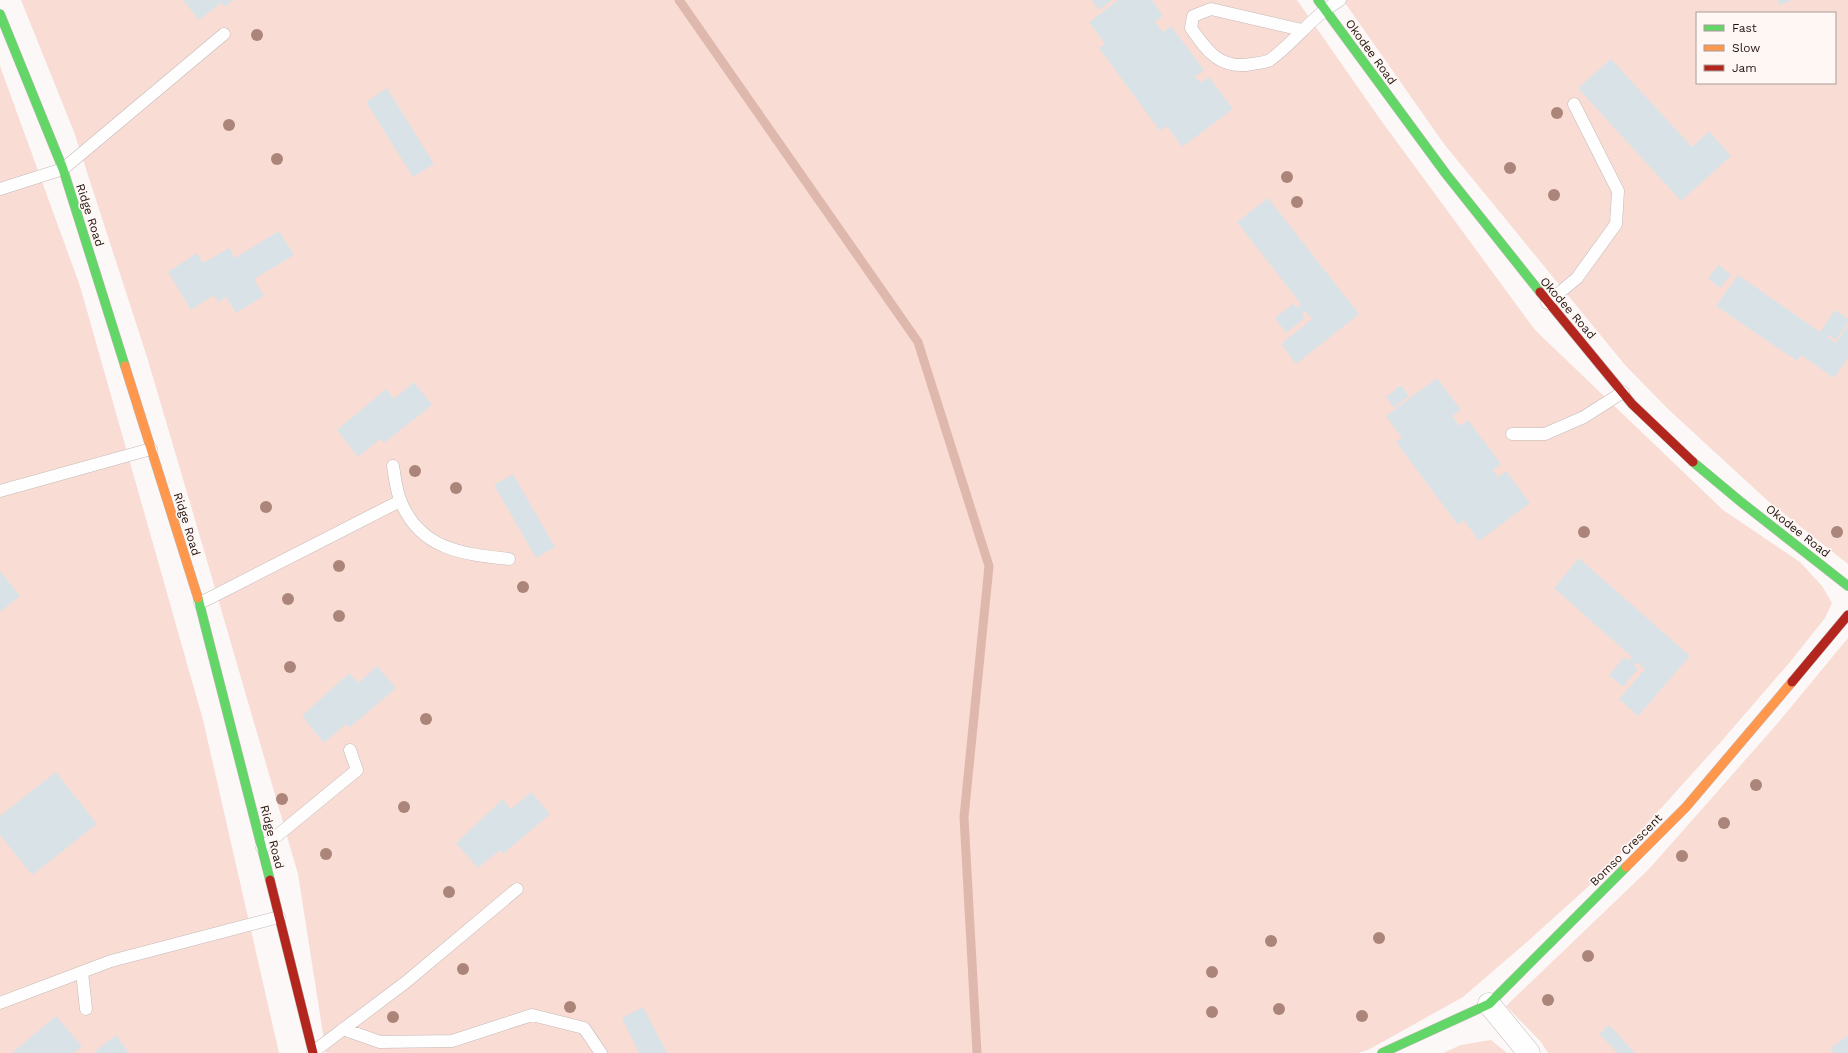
<svg xmlns="http://www.w3.org/2000/svg" width="1848" height="1053" font-family="'Work Sans',sans-serif">
  <rect width="100%" height="100%" fill="#fcf8f7"/>
  <!-- green -->
  <path fill="#f9dcd4" fill-rule="evenodd" d="M21,0H1297L1380,119L1535,330L1723,510L1800,562L1822,586L1832,603L1825,618L1790,662L1719,744L1599,877L1528,941L1463,997L1368,1050L1358,1053H326L298,874L203,547L147,357L74,132Z
    M1343,0H1848V564L1768,501L1669,410L1625,365L1444,144ZM1697,13H1835V83H1697Z
    M0,66L80,286L203,720L279,1053H0Z
    M1848,638V1053H1548L1541,1042L1506,1006L1649,869L1777,724Z
    M1491,1040L1507,1053H1443L1461,1045Z"/>
  <g fill="none" stroke-linecap="round" stroke-linejoin="round">
    <!-- stream -->
    <path stroke="#deb8ac" stroke-width="9" d="M679,0L918,342L989,566L964,817L977,1053"/>
  </g>
  <!-- building -->
  <path fill="#d9e3e7" d="M183,0H233L225,7L221,3L199,20Z
    M1091,0H1112L1099,10Z
    M1118,0H1152L1163,16L1155,22L1163,32L1171,26L1204,70L1195,76L1200,83L1209,77L1233,109L1182,147L1167,126L1160,131L1099,48L1105,44L1089,22Z
    M1778,0H1793L1779,5Z
    M1611,59L1692,147L1709,131L1731,156L1681,201L1578,88Z
    M387,88L434,164L413,177L366,102Z
    M1268,198L1359,314L1296,364L1281,344L1312,319L1305,311L1302,314L1305,318L1286,333L1275,318L1293,304L1297,308L1301,304L1237,222Z
    M279,231L294,255L254,279L264,296L236,313L226,297L218,302L214,295L191,310L168,272L197,253L203,263L229,248L235,258Z
    M1719,265L1731,275L1720,288L1708,278Z
    M1738,275L1820,332L1835,310L1848,319V322L1836,340L1828,335L1827,337L1836,343L1848,325V358L1834,378L1801,355L1797,361L1716,306Z
    M1437,378L1461,410L1452,416L1460,426L1468,420L1501,464L1493,470L1498,477L1506,471L1530,503L1479,541L1464,520L1458,525L1396,442L1402,438L1386,416Z
    M414,382L432,405L384,443L380,439L358,457L337,430L386,389L394,399Z
    M1401,385L1409,396L1394,408L1386,397Z
    M513,474L555,547L536,558L494,485Z
    M1579,558L1690,656L1638,716L1619,699L1645,669L1637,662L1634,665L1638,669L1623,687L1609,675L1624,657L1628,661L1632,657L1554,588Z
    M0,571L20,596L0,612Z
    M377,666L396,688L349,728L346,724L324,743L302,716L349,673L358,683Z
    M56,772L97,824L32,875L0,835V816Z
    M531,792L550,814L503,854L500,850L478,868L456,843L503,799L511,809Z
    M643,1007L667,1053H639L622,1018Z
    M56,1016L82,1046L74,1053H12Z
    M1609,1025L1635,1053H1618L1599,1034Z
    M116,1035L129,1053H93Z
    M1848,1035V1053H1834L1830,1049Z"/>
  <g fill="none" stroke-linecap="round" stroke-linejoin="round">
    <defs>
      <path id="lane" d="M1302,30L1211,9L1193,16L1191,28C1207,51 1220,70 1252,64C1257,63 1265,63 1270,60C1295,42 1312,16 1340,0
        M0,189L63,169L224,34
        M1547,303L1577,278L1616,224L1618,191L1574,104
        M1512,434H1545L1584,417L1623,392
        M393,466C395,477 396,491 401,502C421,550 463,554 509,559
        M0,491L151,449
        M200,603L400,501
        M262,848L357,770L350,750
        M82,972L86,1009
        M0,1003L111,961L279,917
        M343,1029L380,1042L452,1041L532,1015L584,1028L601,1053
        M313,1052L406,982L517,889"/>
      <path id="street" d="M1489,1004L1529,1053"/>
      <path id="fast" d="M1318,0L1446,174L1540,292
        M0,14L63,169L125,366
        M1693,462L1741,502L1848,586
        M198,598L270,880
        M1382,1053L1489,1004L1626,867"/>
      <path id="slow" d="M125,366L198,598
        M1626,867L1686,807L1792,682"/>
      <path id="jam" d="M1540,292L1632,404L1693,462
        M1792,682L1848,615
        M270,880L313,1053"/>
    </defs>
    <!-- lane casing -->
    <use href="#lane" stroke="#c3bab8" stroke-width="13"/>
    <!-- street casing -->
    <use href="#street" stroke="#c3bab8" stroke-width="23"/>
    <!-- fast casing -->
    <use href="#fast" stroke="#c3bab8" stroke-width="10"/>
    <!-- slow casing -->
    <use href="#slow" stroke="#c3bab8" stroke-width="10"/>
    <!-- jam casing -->
    <use href="#jam" stroke="#c3bab8" stroke-width="10"/>
    <!-- lane -->
    <use href="#lane" stroke="#fffefe" stroke-width="12"/>
    <!-- street -->
    <use href="#street" stroke="#fffefe" stroke-width="22"/>
    <!-- fast -->
    <use href="#fast" stroke="#63d668" stroke-width="9"/>
    <!-- slow -->
    <use href="#slow" stroke="#ff974d" stroke-width="9"/>
    <!-- jam -->
    <use href="#jam" stroke="#b3261e" stroke-width="9"/>
  </g>
  <!-- trees -->
  <g fill="#ab857a">
    <circle cx="257" cy="35" r="6"/>
    <circle cx="1557" cy="113" r="6"/>
    <circle cx="229" cy="125" r="6"/>
    <circle cx="277" cy="159" r="6"/>
    <circle cx="1510" cy="168" r="6"/>
    <circle cx="1287" cy="177" r="6"/>
    <circle cx="1554" cy="195" r="6"/>
    <circle cx="1297" cy="202" r="6"/>
    <circle cx="415" cy="471" r="6"/>
    <circle cx="456" cy="488" r="6"/>
    <circle cx="266" cy="507" r="6"/>
    <circle cx="1584" cy="532" r="6"/>
    <circle cx="1837" cy="532" r="6"/>
    <circle cx="339" cy="566" r="6"/>
    <circle cx="523" cy="587" r="6"/>
    <circle cx="288" cy="599" r="6"/>
    <circle cx="339" cy="616" r="6"/>
    <circle cx="290" cy="667" r="6"/>
    <circle cx="426" cy="719" r="6"/>
    <circle cx="1756" cy="785" r="6"/>
    <circle cx="282" cy="799" r="6"/>
    <circle cx="404" cy="807" r="6"/>
    <circle cx="1724" cy="823" r="6"/>
    <circle cx="326" cy="854" r="6"/>
    <circle cx="1682" cy="856" r="6"/>
    <circle cx="449" cy="892" r="6"/>
    <circle cx="1379" cy="938" r="6"/>
    <circle cx="1271" cy="941" r="6"/>
    <circle cx="1588" cy="956" r="6"/>
    <circle cx="463" cy="969" r="6"/>
    <circle cx="1212" cy="972" r="6"/>
    <circle cx="1548" cy="1000" r="6"/>
    <circle cx="570" cy="1007" r="6"/>
    <circle cx="1279" cy="1009" r="6"/>
    <circle cx="1212" cy="1012" r="6"/>
    <circle cx="1362" cy="1016" r="6"/>
    <circle cx="393" cy="1017" r="6"/>
  </g>
  <g text-anchor="middle" dominant-baseline="central" stroke-width="3.5" stroke-linejoin="round" paint-order="stroke">
    <!-- street labels -->
    <g font-size="12" fill="#231612" stroke="#fff7f4">
      <text transform="translate(1371 52) rotate(54)">Okodee Road</text>
      <text transform="translate(90 215) rotate(72)">Ridge Road</text>
      <text transform="translate(1568 308) rotate(49)">Okodee Road</text>
      <text transform="translate(187 524) rotate(73)">Ridge Road</text>
      <text transform="translate(1798 531) rotate(38)">Okodee Road</text>
      <text transform="translate(272 837) rotate(76)">Ridge Road</text>
      <text transform="translate(1626 850) rotate(-45)">Bomso Crescent</text>
    </g>
  </g>
  <!-- legend -->
  <rect x="1696" y="12" width="140" height="72" fill="#fff7f4" stroke="#a79d9a"/>
  <rect x="1704" y="25" width="20" height="6" fill="#63d668" stroke="#a79d9a"/>
  <text x="1732" y="32" font-size="12" fill="#231612">Fast</text>
  <rect x="1704" y="45" width="20" height="6" fill="#ff974d" stroke="#a79d9a"/>
  <text x="1732" y="52" font-size="12" fill="#231612">Slow</text>
  <rect x="1704" y="65" width="20" height="6" fill="#b3261e" stroke="#a79d9a"/>
  <text x="1732" y="72" font-size="12" fill="#231612">Jam</text>
</svg>
